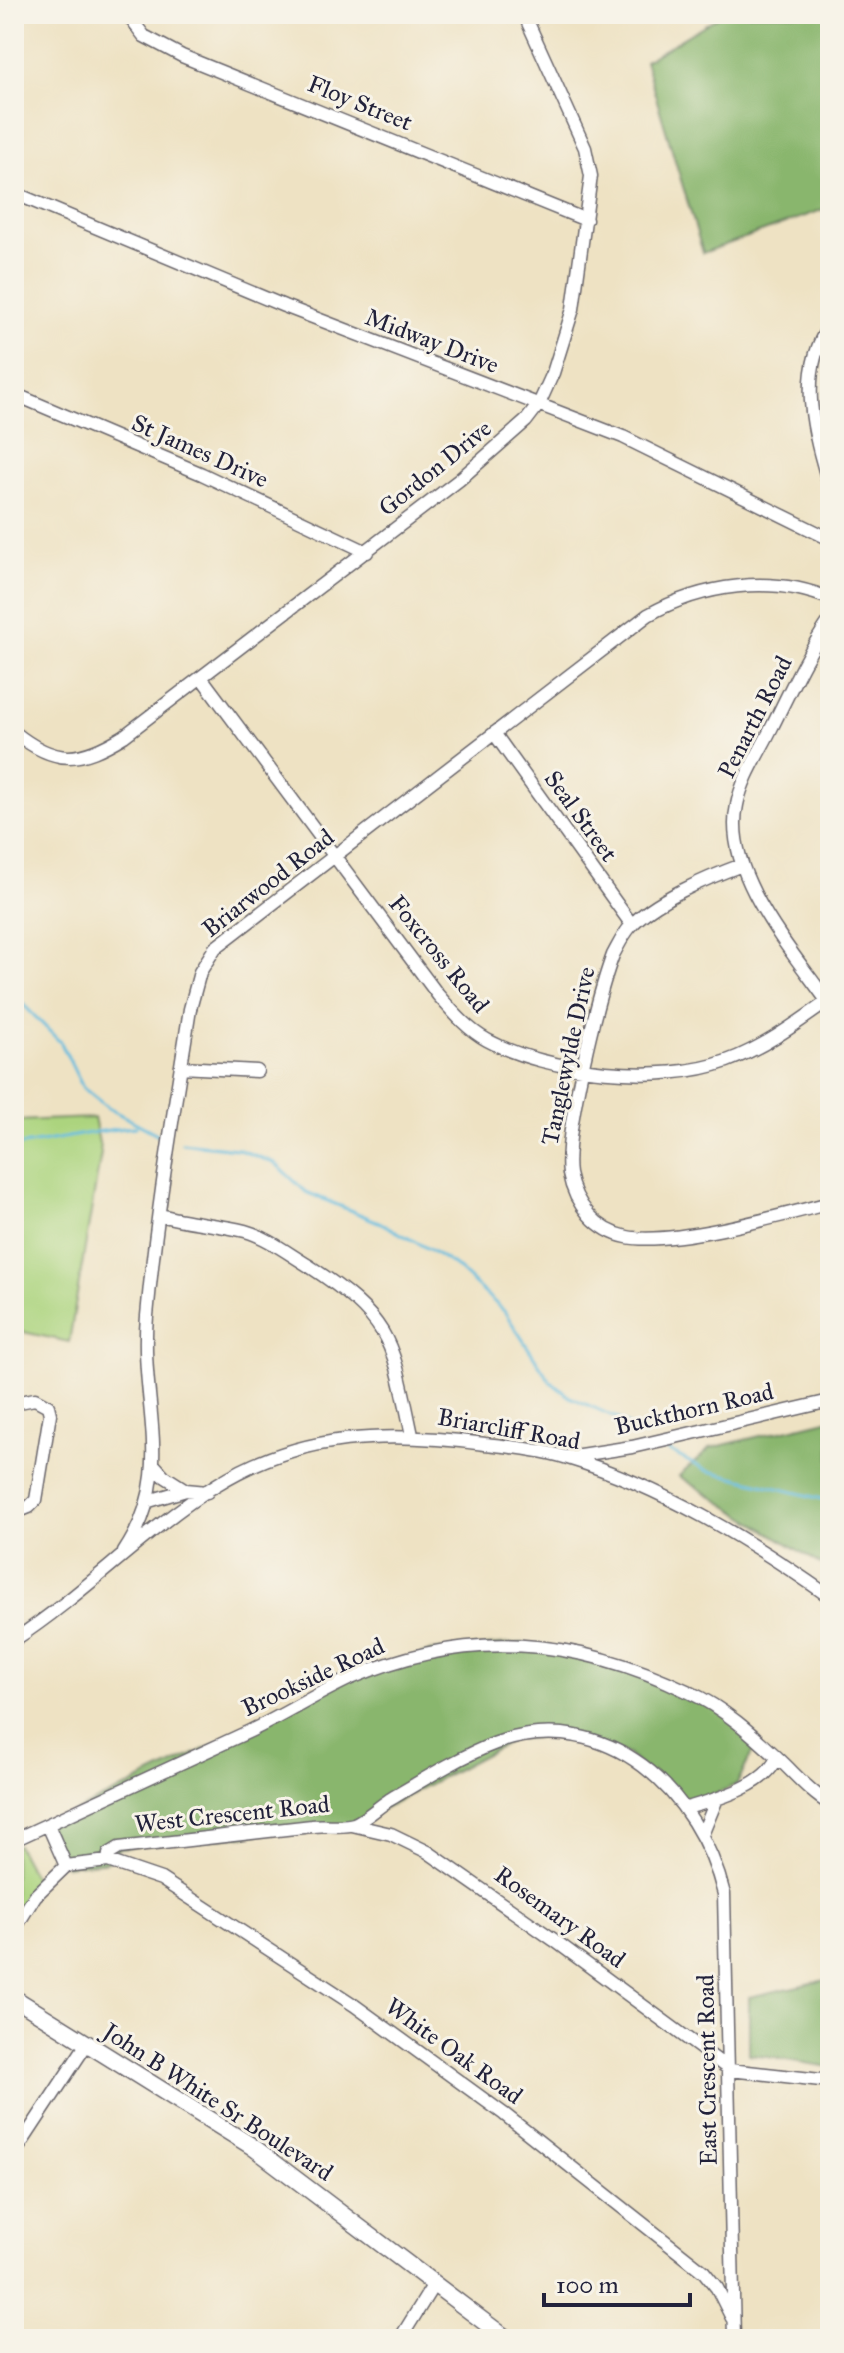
<svg xmlns="http://www.w3.org/2000/svg" width="844" height="2353" font-family="'IM FELL Great Primer',serif">
  <rect width="100%" height="100%" fill="#f7f3e8"/>
  <filter id="ink" filterUnits="userSpaceOnUse"><feTurbulence type="fractalNoise" baseFrequency=".0125" numOctaves="2"/><feDisplacementMap in="SourceGraphic" scale="16" xChannelSelector="R" yChannelSelector="G"/><feConvolveMatrix kernelMatrix="1 2 1 2 8 2 1 2 1" color-interpolation-filters="sRGB"/></filter>
  <filter id="wash" filterUnits="userSpaceOnUse"><feTurbulence type="fractalNoise" baseFrequency=".006" numOctaves="4" result="noise"/><feDisplacementMap in="SourceGraphic" scale="32" xChannelSelector="R" yChannelSelector="G"/><feGaussianBlur stdDeviation="1.8" result="paint"/><feColorMatrix in="noise" values="0 0 0 0 0 0 0 0 0 0 0 0 0 0 0 0 0 1.4 0 .05"/><feComposite in="paint" operator="in"/></filter>
  <g filter="url(#wash)">
    <rect width="100%" height="100%" fill="#eee2c3"/>
    <!-- green -->
    <path fill="#acd47e" stroke="#677b5c" stroke-width="2" d="M94,1118L101,1153L69,1342L14,1330V1121Z
      M17,1845L37,1882L14,1913V1846Z"/>
    <!-- forest -->
    <path fill="#89b66d" stroke="#566c54" stroke-width="2" d="M723,14H830V207L703,253L645,61Z
      M830,1419V1570L679,1476L711,1448Z
      M522,1643L606,1660L689,1692L759,1739L737,1784L687,1808L627,1754L566,1736L514,1739L352,1825L119,1848L108,1861L66,1866L48,1825L349,1679L432,1651Z
      M830,1979V2067L749,2054V1997Z"/>
    <g fill="none" stroke-linecap="round" stroke-linejoin="round">
      <!-- stream -->
      <path stroke="#60bbde" stroke-width="3" d="M14,995L61,1043L83,1088L108,1108L159,1135
        M182,1143L237,1149L275,1163L306,1192L381,1223L432,1251L455,1266L504,1311L550,1381L570,1397L617,1418L644,1436
        M14,1146C56,1141 94,1130 136,1127
        M661,1447L705,1470L830,1501"/>
    </g>
  </g>
  <g filter="url(#ink)">
    <g fill="none" stroke-linecap="round" stroke-linejoin="round">
      <defs>
        <path id="minor" d="M127,14L144,36L182,56L586,220
          M14,193L284,306L623,437L830,539
          M830,324C796,374 814,434 830,488
          M14,394L202,474L367,552
          M830,620C807,653 790,691 772,727C760,752 742,778 737,805C722,873 793,952 830,1005
          M201,677L438,995C453,1012 467,1029 487,1040C548,1073 662,1085 727,1061C763,1048 797,1023 828,1001
          M14,732C56,766 80,763 124,736L459,480L526,421L539,404L553,373L573,309L591,176L585,148L524,14
          M494,733L632,925
          M742,865C709,877 652,901 630,927C623,935 618,946 613,955C598,995 563,1135 569,1174C575,1205 597,1231 627,1237C671,1246 784,1215 830,1203
          M181,1067L257,1071
          M160,1215C188,1223 217,1224 245,1231C267,1237 289,1254 309,1266C393,1321 392,1341 412,1435
          M14,1403L35,1399L48,1406L50,1414L36,1500L29,1507L14,1513
          M567,1457L632,1447L830,1401
          M155,1466L164,1476L186,1490
          M149,1501L186,1490L207,1492
          M124,1552C178,1471 139,1405 147,1316C156,1214 174,1111 190,1009L200,972L215,948L648,615C701,585 772,574 830,599
          M14,1640C86,1593 143,1531 216,1485C300,1432 390,1431 485,1444C512,1447 543,1450 568,1458C661,1486 751,1541 830,1597
          M687,1808C714,1800 767,1786 777,1757
          M48,1825L66,1866
          M352,1825L391,1834L428,1852L554,1940L730,2070L830,2081
          M702,1835L716,1801
          M14,1840C92,1804 171,1768 250,1731C284,1715 316,1694 351,1678C467,1628 576,1637 689,1692C724,1708 752,1734 780,1760C796,1775 811,1793 830,1804
          M108,1861L109,1854L119,1848C183,1841 248,1833 312,1826C324,1824 343,1828 354,1824C366,1819 378,1807 389,1800C421,1781 461,1756 496,1743C608,1704 699,1792 724,1894L734,2339
          M14,1930L35,1896L66,1866L108,1861L161,1879L354,2005L504,2114L704,2272L717,2288L732,2318
          M14,1963V1970
          M14,2154L86,2045
          M400,2339L434,2284"/>
        <path id="major" d="M14,1998L253,2147L507,2339"/>
      </defs>
      <!-- minor casing -->
      <use href="#minor" stroke="#69656b" stroke-width="15"/>
      <!-- major casing -->
      <use href="#major" stroke="#69656b" stroke-width="19"/>
      <!-- minor -->
      <use href="#minor" stroke="#fff" stroke-width="12"/>
      <!-- major -->
      <use href="#major" stroke="#fff" stroke-width="16"/>
    </g>
  </g>
  <g text-anchor="middle" dominant-baseline="central" stroke-width="6" stroke-linejoin="round" paint-order="stroke">
    <!-- street labels -->
    <g font-size="24" fill="#22223b" stroke="#f7f3e8">
      <text transform="translate(360 103) rotate(22)">Floy Street</text>
      <text transform="translate(432 341) rotate(21)">Midway Drive</text>
      <text transform="translate(200 451) rotate(24)">St James Drive</text>
      <text transform="translate(435 468) rotate(-39)">Gordon Drive</text>
      <text transform="translate(755 717) rotate(-63)">Penarth Road</text>
      <text transform="translate(581 816) rotate(54)">Seal Street</text>
      <text transform="translate(268 883) rotate(-38)">Briarwood Road</text>
      <text transform="translate(439 954) rotate(51)">Foxcross Road</text>
      <text transform="translate(568 1056) rotate(-78)">Tanglewylde Drive</text>
      <text transform="translate(694 1409) rotate(-13)">Buckthorn Road</text>
      <text transform="translate(509 1429) rotate(10)">Briarcliff Road</text>
      <text transform="translate(313 1677) rotate(-25)">Brookside Road</text>
      <text transform="translate(232 1814) rotate(-6)">West Crescent Road</text>
      <text transform="translate(560 1917) rotate(36)">Rosemary Road</text>
      <text transform="translate(454 2051) rotate(36)">White Oak Road</text>
      <text transform="translate(707 2070) rotate(-91)">East Crescent Road</text>
      <text transform="translate(218 2102) rotate(33)">John B White Sr Boulevard</text>
    </g>
  </g>
  <!-- margin -->
  <rect width="844" height="2353" fill="none" stroke="#f7f3e8" stroke-width="48"/>
  <!-- scale -->
  <path d="M544 2293v12h146v-12" fill="none" stroke="#22223b" stroke-width="4"/>
  <text x="556" y="2293" font-size="24" fill="#22223b" stroke="#f7f3e8" stroke-width="6" paint-order="stroke">100 m</text>
</svg>
